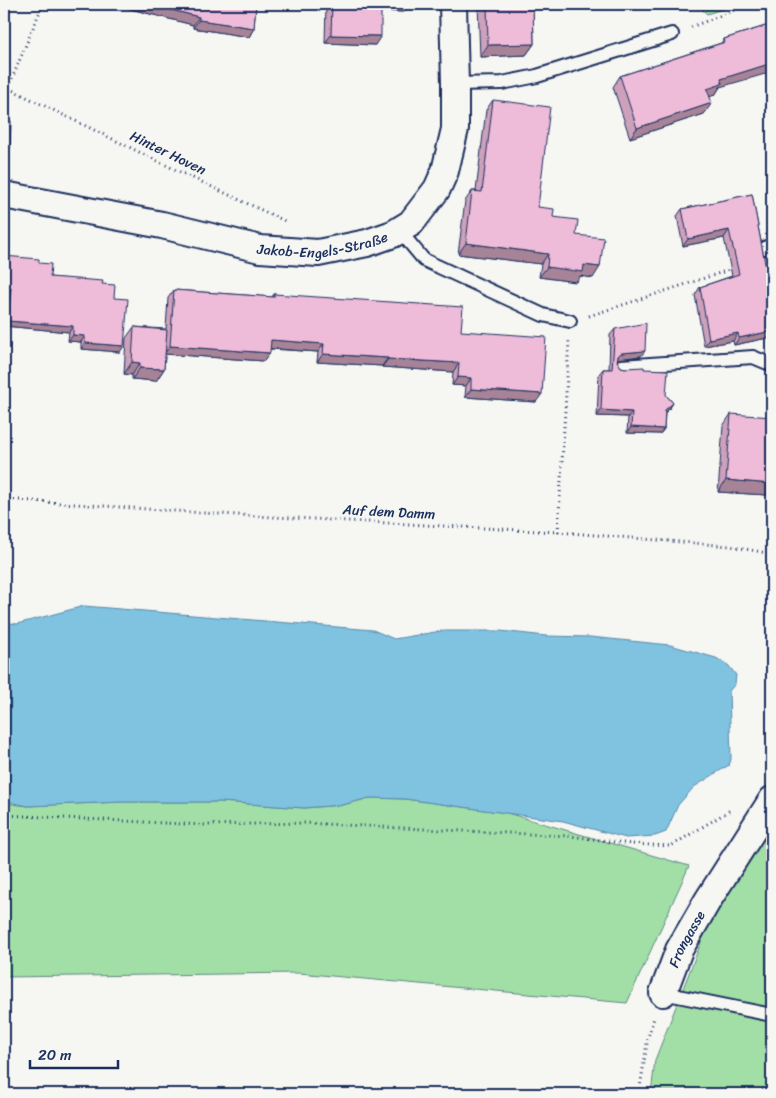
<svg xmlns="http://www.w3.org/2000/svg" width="776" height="1098" font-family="Sriracha,sans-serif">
  <rect width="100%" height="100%" fill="#f6f6f2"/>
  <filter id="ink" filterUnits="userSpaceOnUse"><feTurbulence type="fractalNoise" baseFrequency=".02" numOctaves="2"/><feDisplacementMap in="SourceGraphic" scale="10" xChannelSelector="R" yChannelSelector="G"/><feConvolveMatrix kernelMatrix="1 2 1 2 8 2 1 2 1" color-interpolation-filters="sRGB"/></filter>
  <g filter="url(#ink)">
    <!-- green -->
    <path fill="#a1dfa7" stroke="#5e8782" d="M696,4H733L732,6L707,14Z
      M370,798L405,799L507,813L689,866L627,1003L299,973L4,977V803L28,806L122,802H221L304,808L342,805Z
      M772,823V1094H651L655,1060L720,894Z"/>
    <!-- water -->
    <path fill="#7fc3e0" stroke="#5788ac" d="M84,606L373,630L394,639L441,631H500L546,636L590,637L670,645L716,658L728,665L736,675L735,684L729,691L731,759L729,765L694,787L678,805L666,832L655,836L626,838L563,821L405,799L370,798L342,805L304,808L221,802H122L28,806L4,801V622L17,624Z"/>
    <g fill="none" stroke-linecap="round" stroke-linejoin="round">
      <defs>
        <path id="service" d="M455,84L502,83L537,76L672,34
          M399,230L424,260L543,315L570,321
          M764,248L772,245
          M621,366L753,357L772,365
          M663,993L772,1015"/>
        <g id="minor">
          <path id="s1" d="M4,195L162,225L260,249L318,253L367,243L393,234L411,223L437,189L445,171L455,129V84L453,4"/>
          <path id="s2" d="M663,993L679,950L708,900L772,800"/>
        </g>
      </defs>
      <!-- service casing -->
      <use href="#service" stroke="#1b2f5e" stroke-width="16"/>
      <!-- minor casing -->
      <use href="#minor" stroke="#1b2f5e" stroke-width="30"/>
      <!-- path -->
      <path stroke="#1b2f5e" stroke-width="3" stroke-dasharray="1 4" stroke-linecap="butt" d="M691,27L737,9L739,4
        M4,86L178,171L287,222
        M8,88L43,4
        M589,316L735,268
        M4,499L218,514L558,532L730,546L772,554
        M558,532L569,341
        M4,815L205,825L305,823L445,830L570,836L631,844L671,846L732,809
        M639,1094L648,1037L654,1018"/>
      <!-- service -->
      <use href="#service" stroke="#f6f6f2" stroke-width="12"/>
      <!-- minor -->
      <use href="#minor" stroke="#f6f6f2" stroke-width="26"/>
    </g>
    <!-- wall -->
    <path fill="#cda1bb" stroke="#1b2f5e" d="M115,4H256L254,28L249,37L193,28V25L115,5Z
      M326,4H410L404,12L381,11L375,45L325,43Z
      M478,4H533L534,44L526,55L480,57Z
      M601,4H658L619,9V7L601,9Z
      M772,24L720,87L715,95L710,96L704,114L630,138L613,87L620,76L721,43L724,39Z
      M493,100L538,207L576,235L593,278L580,276L576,282L539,277L541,264L458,254L465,201L472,191H476L486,110Z
      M752,194L771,295H772V337L734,345L733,341L704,346L695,295L700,287L732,276L724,238L683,246L677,216L682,209Z
      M39,263L50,277L102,284L114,298L120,352L81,349V342L68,341L69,332L4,326L6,294H4Z
      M174,290L272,297L274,294L461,331L536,402L465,397L466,386L452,385L453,372L382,367V366L317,362L318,352L270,349L264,361L165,354L164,369L156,381L132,379V375L124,374L126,338L134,327L166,329L168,298Z
      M615,329L641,356L618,359L617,361L621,367L625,368L644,369L673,403L669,409L665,413L664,429L660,434L627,433L628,417L597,416L599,374L603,369H609L610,335Z
      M731,414L767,495L718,492L723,426Z"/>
    <!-- shaded-wall -->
    <path fill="#a78398" stroke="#1b2f5e" d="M116,4H149L199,17L193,25L115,5Z
      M380,4H410L404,12L375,11Z
      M605,4H621L619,7L601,9Z
      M623,4H658L619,9Z
      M199,20L254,28L249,37L193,28Z
      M331,35L381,36L375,45L325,43Z
      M534,44L526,55L480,57L488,45Z
      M772,63V72L720,87L715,95L700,100L707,89L721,79Z
      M712,103L704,114L630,138L637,128Z
      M4,149H10L6,155H4Z
      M729,230L724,238L683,246L688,239Z
      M466,243L548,254L541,264L458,254Z
      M584,265L600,267L593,278L580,276L576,282L539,277L547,267Z
      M4,288H11L6,294H4Z
      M8,321L73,326L69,332L4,326Z
      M772,331V337L734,345L739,338Z
      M738,333L733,341L704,346L709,339Z
      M73,335L85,336L81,342L68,341Z
      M271,340L324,344L318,352L265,348Z
      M85,343L124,346L120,352L81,349Z
      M170,346L270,353L264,361L164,354Z
      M645,351L641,356L617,359L618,356L621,353Z
      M323,354L388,358L382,366L317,362Z
      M388,359L459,363L453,372L382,367Z
      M132,362L140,363L132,375L124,374Z
      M140,368L164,369L156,381L132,379Z
      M458,377L471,378L466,386L452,385Z
      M471,389L542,394L536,402L465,397Z
      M673,403L669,409L661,416L665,410Z
      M601,410L632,412L628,417L597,416Z
      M631,427L664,429L660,434L627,433Z
      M726,480L772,484V488L767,495L718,492Z"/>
    <!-- building -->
    <path fill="#eebbd9" stroke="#1b2f5e" d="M149,4H256L254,28L199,20V17Z
      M332,4H381V36L331,35Z
      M487,4H533L534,44L488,45Z
      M772,24V63L721,79L722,84L707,89L712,103L637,128L620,76L725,42L724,39Z
      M493,100L550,107L538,207L554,209L553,217L578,220L576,235L604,238L600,267L584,265L583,272L547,267L548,254L466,243L472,191L482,192Z
      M4,120L11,121L10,149H4Z
      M752,194L771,295H772V331L739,338L738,333L709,339L700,287L739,274L729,230L688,239L682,209Z
      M4,256L39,259V263L51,264L50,277L103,281L102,284L115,285L114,298L128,299L124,346L85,343V336L73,335V326L8,321L11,288H4Z
      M174,290L274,297V294L463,307L461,331L546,337L542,394L471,389V378L458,377L459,363L388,359V358L323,354L324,344L271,340L270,353L170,346Z
      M646,323L645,351L621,353L618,356L617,361L621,367L625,368L644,367V369L668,370L666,395L673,403L665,410L664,429L631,427L632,412L601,410L603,369H612L615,329Z
      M134,327L167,330L164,369L140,368V363L132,362Z
      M731,414L772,417V484L726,480Z"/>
  </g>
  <g text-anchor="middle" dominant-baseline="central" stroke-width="4" stroke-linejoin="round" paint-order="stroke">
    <!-- street labels -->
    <g font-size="14" fill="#1b2f5e" stroke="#f6f6f2">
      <text transform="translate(168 153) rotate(26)">Hinter Hoven</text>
      <text stroke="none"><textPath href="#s1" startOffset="325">Jakob-Engels-Straße</textPath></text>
      <text transform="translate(389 512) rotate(3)">Auf dem Damm</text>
      <text stroke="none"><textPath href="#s2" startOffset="59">Frongasse</textPath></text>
    </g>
  </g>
  <!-- margin -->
  <rect width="776" height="1098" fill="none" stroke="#f6f6f2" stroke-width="20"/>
  <rect x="10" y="10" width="756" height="1078" fill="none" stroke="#1b2f5e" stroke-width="2" filter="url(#ink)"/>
  <!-- scale -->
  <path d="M30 1060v8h88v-8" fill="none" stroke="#1b2f5e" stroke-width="2.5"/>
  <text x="38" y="1060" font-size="15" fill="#1b2f5e" stroke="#f6f6f2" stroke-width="4" paint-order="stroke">20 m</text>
</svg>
